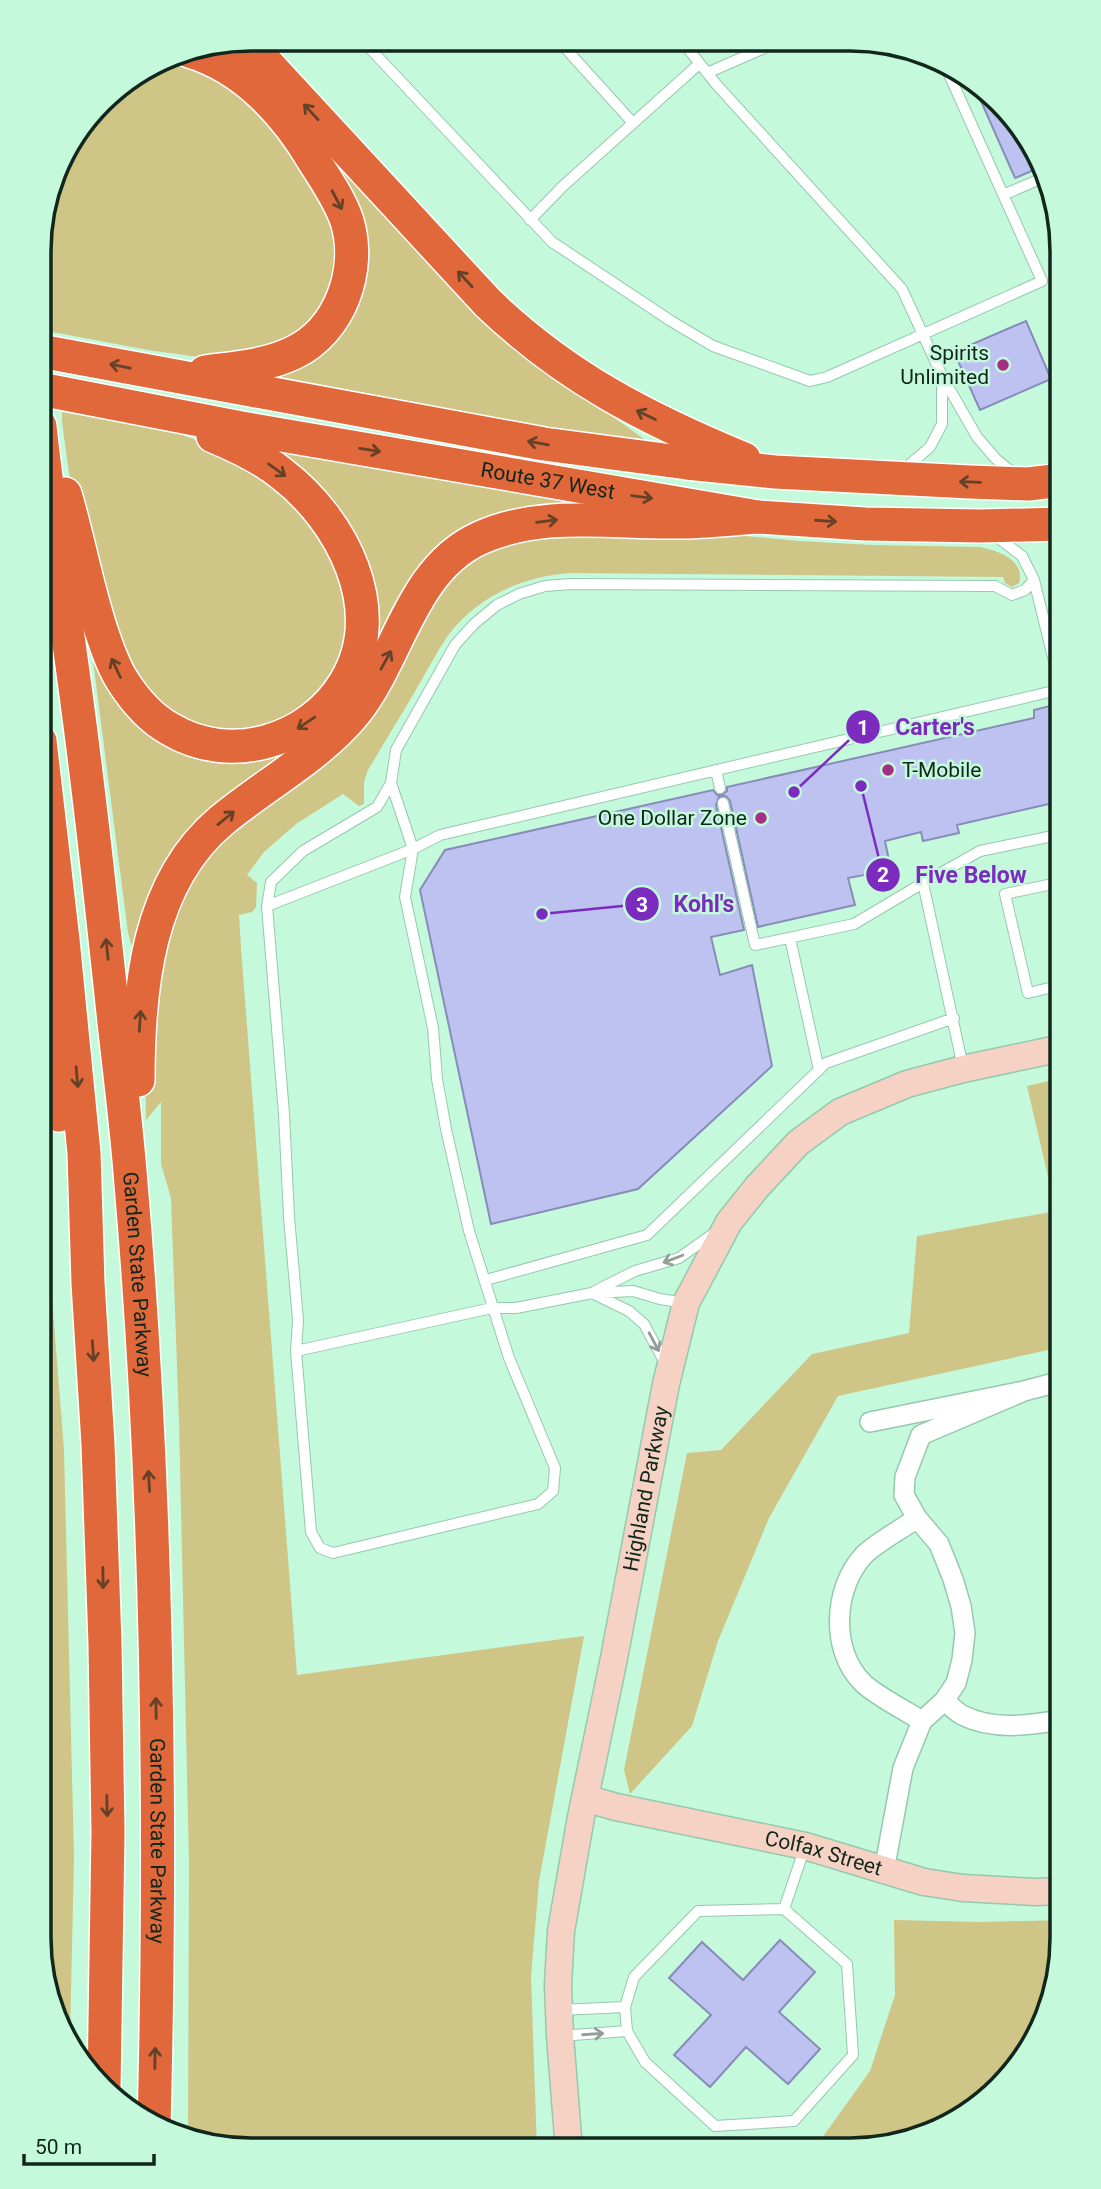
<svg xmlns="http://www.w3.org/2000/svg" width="1101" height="2189" font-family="Roboto,sans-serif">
  <rect width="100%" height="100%" fill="#c4f9dc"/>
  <!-- green -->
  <path fill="#cfc587" d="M232,42L581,394L644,439L578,433L265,374L291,364L360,238L209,47Z
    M167,56L178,58L214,73L283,135L336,227V282L300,337L228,361L148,350L47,331L40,294V223L61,156L110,91Z
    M62,412L169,430L217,448L282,486L334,555L352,626L319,703L253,735L185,725L130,673L72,495L62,422Z
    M271,449L600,508L497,521L354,697L214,812L133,950L128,933L90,637L141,719L281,747L369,622Z
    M538,530L710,533L800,541L872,545L979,547C997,550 1026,560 1019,583L1012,587L1005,583L1003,577L571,573C523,576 476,597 447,637C436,653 427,671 417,688C401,715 384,743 368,770L364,782V804L359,806L343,794L296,824L264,852L247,875L257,883L256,907L252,912L239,915L241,948L297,1675L584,1636L539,1881L531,1977L537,2150L223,2149L188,2138L189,1862L179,1421L171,1198L161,1164V1102L146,1120L145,1058L175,896L459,561Z
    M1062,1078V1347L838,1396L769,1518L718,1641L692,1726L630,1794L624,1770L687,1453L721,1450L812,1354L909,1333L917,1236L1056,1211L1027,1086Z
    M39,1134L64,1450L74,1857L70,2037L50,2006L39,1938Z
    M894,1920L981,1922L1062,1920V1953L1047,2018L1018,2068L969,2115L918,2139L850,2150H806L822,2138L870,2071L895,1995Z"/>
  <!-- building -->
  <path fill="#bdc2f1" stroke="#888cb9" stroke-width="2" d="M973,83L990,91L1041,167L1015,178Z
    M1026,321L1051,379L980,410L954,352Z
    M1062,703V801L957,825L959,833L923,841L921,832L885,841L891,870L848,878L855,905L758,927L730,801L726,796L719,797L716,805L744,930L711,937L720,975L752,965L772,1066L638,1189L491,1224L420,890L445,850L713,790L717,795H722L727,791V787L1034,718V710Z
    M780,1940L815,1972L779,2012L820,2049L788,2084L746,2047L710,2087L674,2055L711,2015L669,1978L702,1942L743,1980Z"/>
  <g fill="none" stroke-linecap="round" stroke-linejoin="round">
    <defs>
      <path id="lane" d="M361,39L552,242L671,321L713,346L810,381L827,377L1042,281L947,70
        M558,40L633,123
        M685,41L689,50L716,84L902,289L942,376L977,437L996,459L1013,473
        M707,73L778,42
        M1003,195L1047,176
        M530,220L563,186L699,64
        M902,471L930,447L942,424V376
        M993,534L1022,556L1034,580L1061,690
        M1062,596V580
        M716,770L720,788
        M391,783L377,807L303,851L271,882L267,906L284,1114L289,1217L298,1320L296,1351L311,1532L320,1548L333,1553L538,1504L553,1491L555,1468L509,1358L469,1231L446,1129L437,1079L433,1028L405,897L413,849L391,783L396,750L455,645L474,624L497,605L519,594L545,586L571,584L995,586L1012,595L1025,590L1034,580
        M723,803L755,945L854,924L923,883
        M267,906L413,849L440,835L1062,689
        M790,938L819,1070
        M1062,985L1028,993L1005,894L1062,882
        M963,1067L923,883L980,851L1062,834
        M486,1280L647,1235L826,1063L954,1018
        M595,1291L635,1271L679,1258L713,1234
        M592,1293L629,1311L644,1324L666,1365
        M296,1351L492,1308H516L592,1293L633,1291L660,1299L685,1303
        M784,1909L847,1964L853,2055L794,2121L715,2126L645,2062L627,2031L625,2007L634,1977L698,1911Z
        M784,1909L805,1847
        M559,2010L625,2007
        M560,2036L627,2031"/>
      <path id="street" d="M870,1422L1024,1391L1062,1381
        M917,1518C902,1529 876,1543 864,1555C833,1588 830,1651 863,1683C875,1695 906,1711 922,1721
        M944,1701C950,1705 956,1712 962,1715C993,1731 1029,1725 1062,1720
        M884,1871L903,1768L922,1721L944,1701L956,1683L962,1660L965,1633L961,1606L953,1579L939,1544L917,1518L904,1495L905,1477L921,1435L1024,1391"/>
      <g id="secondary">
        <path id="s1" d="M585,1798L616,1807L805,1846L924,1882L963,1888L1036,1892L1062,1891"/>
        <path id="s2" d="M569,2150L560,2036L558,1985L561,1931L581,1817L614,1658L666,1384L686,1303L729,1222L757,1187L798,1143L840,1112L907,1084L963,1069L1062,1048"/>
      </g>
      <g id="highway">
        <path d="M245,40L488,303C565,377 647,419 744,459"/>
        <path d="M189,51C244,67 286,113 314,161C326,180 340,200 347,221C362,270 340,331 293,353C266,366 235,368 205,372"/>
        <path d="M40,351L544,444L687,463L775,472L970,482L1028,484L1062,480"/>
        <path id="s3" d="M40,389L241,428L758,517L865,524L981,526L1062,524"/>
        <path id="s4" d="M40,426C47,494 58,562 67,630C86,760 100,891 114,1022C120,1076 127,1130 131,1184C158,1497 162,1812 154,2127"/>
        <path d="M65,494C78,538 86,583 100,627C106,645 112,664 122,680C134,699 150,718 170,729C230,765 309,742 345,683C389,610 342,520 282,474C261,457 237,446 213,436"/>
        <path d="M40,741L63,940L84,1153L88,1283L98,1444L105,1644L108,1832L104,2088"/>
        <path d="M39,1008L50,1050L59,1115"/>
        <path d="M138,1080C138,990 147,883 221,821C264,785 321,755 356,711C399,656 411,569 480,538C540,511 606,522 668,522C698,523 728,519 758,517"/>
      </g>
    </defs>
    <!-- lane casing -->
    <use href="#lane" stroke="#95c9ad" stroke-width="12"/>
    <!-- street casing -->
    <use href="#street" stroke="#95c9ad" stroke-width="22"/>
    <!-- secondary casing -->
    <use href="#secondary" stroke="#95c9ad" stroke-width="29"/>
    <!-- highway casing -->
    <use href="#highway" stroke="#fff" stroke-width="36"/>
    <!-- lane -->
    <use href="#lane" stroke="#fff" stroke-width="10"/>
    <!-- street -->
    <use href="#street" stroke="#fff" stroke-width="19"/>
    <!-- secondary -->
    <use href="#secondary" stroke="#f6d2c4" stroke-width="26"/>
    <!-- highway -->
    <use href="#highway" stroke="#e1683a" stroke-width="33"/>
  </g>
  <!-- one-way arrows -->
  <defs><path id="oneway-shaft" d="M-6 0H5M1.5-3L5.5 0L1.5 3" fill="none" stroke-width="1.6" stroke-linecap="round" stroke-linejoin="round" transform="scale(1.75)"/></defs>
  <g stroke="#654128">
    <use href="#oneway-shaft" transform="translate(311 112) rotate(-133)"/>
    <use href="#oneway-shaft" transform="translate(337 200) rotate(62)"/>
    <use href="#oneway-shaft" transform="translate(465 279) rotate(-133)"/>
    <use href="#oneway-shaft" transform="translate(120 366) rotate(-169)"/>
    <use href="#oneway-shaft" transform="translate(646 415) rotate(-154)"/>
    <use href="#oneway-shaft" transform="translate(538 443) rotate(-170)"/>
    <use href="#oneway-shaft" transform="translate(370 450) rotate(9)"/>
    <use href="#oneway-shaft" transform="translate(277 470) rotate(36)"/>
    <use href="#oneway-shaft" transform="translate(970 482) rotate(-178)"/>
    <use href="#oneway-shaft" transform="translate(642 497) rotate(8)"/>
    <use href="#oneway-shaft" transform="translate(547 521) rotate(-7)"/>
    <use href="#oneway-shaft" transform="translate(826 521) rotate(4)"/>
    <use href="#oneway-shaft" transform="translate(386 660) rotate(-61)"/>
    <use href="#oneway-shaft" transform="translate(116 668) rotate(-115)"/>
    <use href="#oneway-shaft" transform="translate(306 723) rotate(146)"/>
    <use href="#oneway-shaft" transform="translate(226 818) rotate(-39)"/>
    <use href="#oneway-shaft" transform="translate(107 949) rotate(-96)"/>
    <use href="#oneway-shaft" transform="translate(140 1021) rotate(-86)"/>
    <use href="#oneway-shaft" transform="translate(77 1077) rotate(85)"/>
    <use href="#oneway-shaft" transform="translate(93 1351) rotate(86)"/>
    <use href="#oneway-shaft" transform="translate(149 1481) rotate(-93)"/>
    <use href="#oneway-shaft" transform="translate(103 1578) rotate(89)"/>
    <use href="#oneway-shaft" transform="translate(156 1708) rotate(-91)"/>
    <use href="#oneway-shaft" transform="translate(107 1806) rotate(89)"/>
    <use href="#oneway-shaft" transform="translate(155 2058) rotate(-89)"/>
  </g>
  <g stroke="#949e99">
    <use href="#oneway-shaft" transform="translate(673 1259) rotate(159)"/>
    <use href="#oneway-shaft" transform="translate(654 1342) rotate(62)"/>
    <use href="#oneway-shaft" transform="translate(593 2034) rotate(-4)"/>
  </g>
  <!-- markers -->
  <g fill="#a62f86" stroke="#c4f9dc" stroke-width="2.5">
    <circle cx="1003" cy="365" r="7"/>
    <circle cx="888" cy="770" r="7"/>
    <circle cx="761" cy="818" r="7"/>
  </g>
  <g text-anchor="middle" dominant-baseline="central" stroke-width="5" stroke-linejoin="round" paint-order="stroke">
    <!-- poi labels -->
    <g font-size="21" fill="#12271c" stroke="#c4f9dc" text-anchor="end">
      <text x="989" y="353">Spirits<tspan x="989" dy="24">Unlimited</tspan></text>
      <text x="902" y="770" text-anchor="start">T-Mobile</text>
      <text x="747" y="818">One Dollar Zone</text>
    </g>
    <!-- street labels -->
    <g font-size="21" fill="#12271c" stroke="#c4f9dc">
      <text stroke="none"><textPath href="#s3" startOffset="516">Route 37 West</textPath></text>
      <text stroke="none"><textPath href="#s4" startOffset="854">Garden State Parkway</textPath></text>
      <text stroke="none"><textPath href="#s2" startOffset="670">Highland Parkway</textPath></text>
      <text stroke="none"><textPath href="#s4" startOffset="1421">Garden State Parkway</textPath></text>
      <text stroke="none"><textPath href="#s1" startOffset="245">Colfax Street</textPath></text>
    </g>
  </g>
  <!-- crop -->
  <path d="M0 0H1101V2189H0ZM251 51H850A200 200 0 0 1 1050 251V1938A200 200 0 0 1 850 2138H251A200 200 0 0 1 51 1938V251A200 200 0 0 1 251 51Z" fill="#c4f9dc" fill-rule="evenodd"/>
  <path fill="none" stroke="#12271c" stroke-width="3.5" d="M251 51H850A200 200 0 0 1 1050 251V1938A200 200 0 0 1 850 2138H251A200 200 0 0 1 51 1938V251A200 200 0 0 1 251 51Z"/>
  <!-- callouts -->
  <path fill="none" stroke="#7b2cbf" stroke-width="2.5" d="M794 792L863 727M861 786L883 875M542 914L642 904"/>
  <g fill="#7b2cbf" stroke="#c4f9dc" stroke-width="2.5">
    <circle cx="794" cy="792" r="7"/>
    <circle cx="861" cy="786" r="7"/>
    <circle cx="542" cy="914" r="7"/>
    <circle cx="863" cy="727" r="18"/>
    <circle cx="883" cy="875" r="18"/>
    <circle cx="642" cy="904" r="18"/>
  </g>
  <g font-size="21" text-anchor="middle" font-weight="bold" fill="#fff">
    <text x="863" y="735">1</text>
    <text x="883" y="882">2</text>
    <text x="642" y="912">3</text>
  </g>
  <g font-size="23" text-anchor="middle" font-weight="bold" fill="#7b2cbf" stroke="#c4f9dc" stroke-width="5" stroke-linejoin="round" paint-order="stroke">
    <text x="935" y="735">Carter's</text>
    <text x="971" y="883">Five Below</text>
    <text x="704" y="912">Kohl's</text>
  </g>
  <!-- scale -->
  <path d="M24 2154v10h130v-10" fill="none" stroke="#12271c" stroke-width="3.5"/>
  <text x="35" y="2154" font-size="21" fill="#12271c" stroke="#c4f9dc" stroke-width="5" paint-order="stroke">50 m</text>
</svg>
